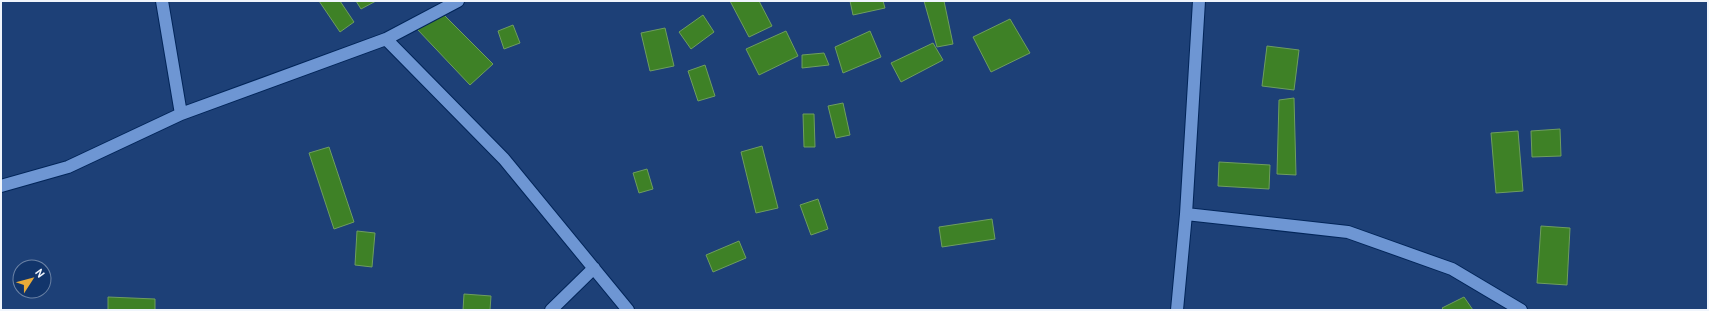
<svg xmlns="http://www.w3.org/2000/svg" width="1709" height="311" font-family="Overpass,sans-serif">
  <rect width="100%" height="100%" fill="#1d4077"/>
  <!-- building -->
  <path fill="#3e8126" stroke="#6e9d5f" d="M319,1H340L354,22L340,32Z
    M356,1H376L361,9Z
    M730,1H759L772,26L749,37Z
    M850,1H883L885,8L853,15Z
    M924,1H944L953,44L937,47Z
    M443,14L493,64L470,85L417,29Z
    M703,15L714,32L691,49L679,32Z
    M1010,19L1030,53L991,72L973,37Z
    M513,25L520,43L504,49L498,31Z
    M665,28L674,66L650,71L641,33Z
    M786,31L798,56L759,75L746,49Z
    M870,31L881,57L843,73L835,47Z
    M933,43L943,60L901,82L891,63Z
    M1267,46L1299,50L1294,90L1262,86Z
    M824,53L829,65L802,68V55Z
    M705,65L715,96L698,101L688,71Z
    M1294,98L1296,175L1277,174L1279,100Z
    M843,103L850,135L836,138L828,106Z
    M803,114H814L815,147H804Z
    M1560,129L1561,156L1532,157L1531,131Z
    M1518,131L1523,191L1496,193L1491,133Z
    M762,146L778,208L756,213L741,152Z
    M329,147L354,222L334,229L309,153Z
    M1219,162L1270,165L1269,189L1218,186Z
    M647,169L653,189L639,193L633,173Z
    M818,199L828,229L811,235L800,205Z
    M992,219L995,239L942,247L939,227Z
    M1541,226L1570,228L1567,285L1537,283Z
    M357,231L375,233L372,267L355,265Z
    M739,241L746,258L713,272L706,255Z
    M464,294L491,296L490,310H463Z
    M108,297L155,299V310H108Z
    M1464,297L1473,310H1444L1442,308Z"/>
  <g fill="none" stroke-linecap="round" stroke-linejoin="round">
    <defs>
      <path id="street" d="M162,1L181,114
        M386,39L504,159L628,310
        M1,186L68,167L181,114L386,39L458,1
        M1186,214L1348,232L1452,269L1521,310
        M551,310L594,268
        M1177,310L1186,214L1199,1"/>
    </defs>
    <!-- street casing -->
    <use href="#street" stroke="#022559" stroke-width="14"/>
    <!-- street -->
    <use href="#street" stroke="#6e96d3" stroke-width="12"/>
  </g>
  <!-- border -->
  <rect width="1709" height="311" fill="none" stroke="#f0f5fc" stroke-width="4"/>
  <!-- north arrow -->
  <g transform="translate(32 279) rotate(54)"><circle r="19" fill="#12356b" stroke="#6b82a5"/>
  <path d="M0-3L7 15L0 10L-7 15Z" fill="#e9ab38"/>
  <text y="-6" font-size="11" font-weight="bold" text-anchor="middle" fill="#f0f5fc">N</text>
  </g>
</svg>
